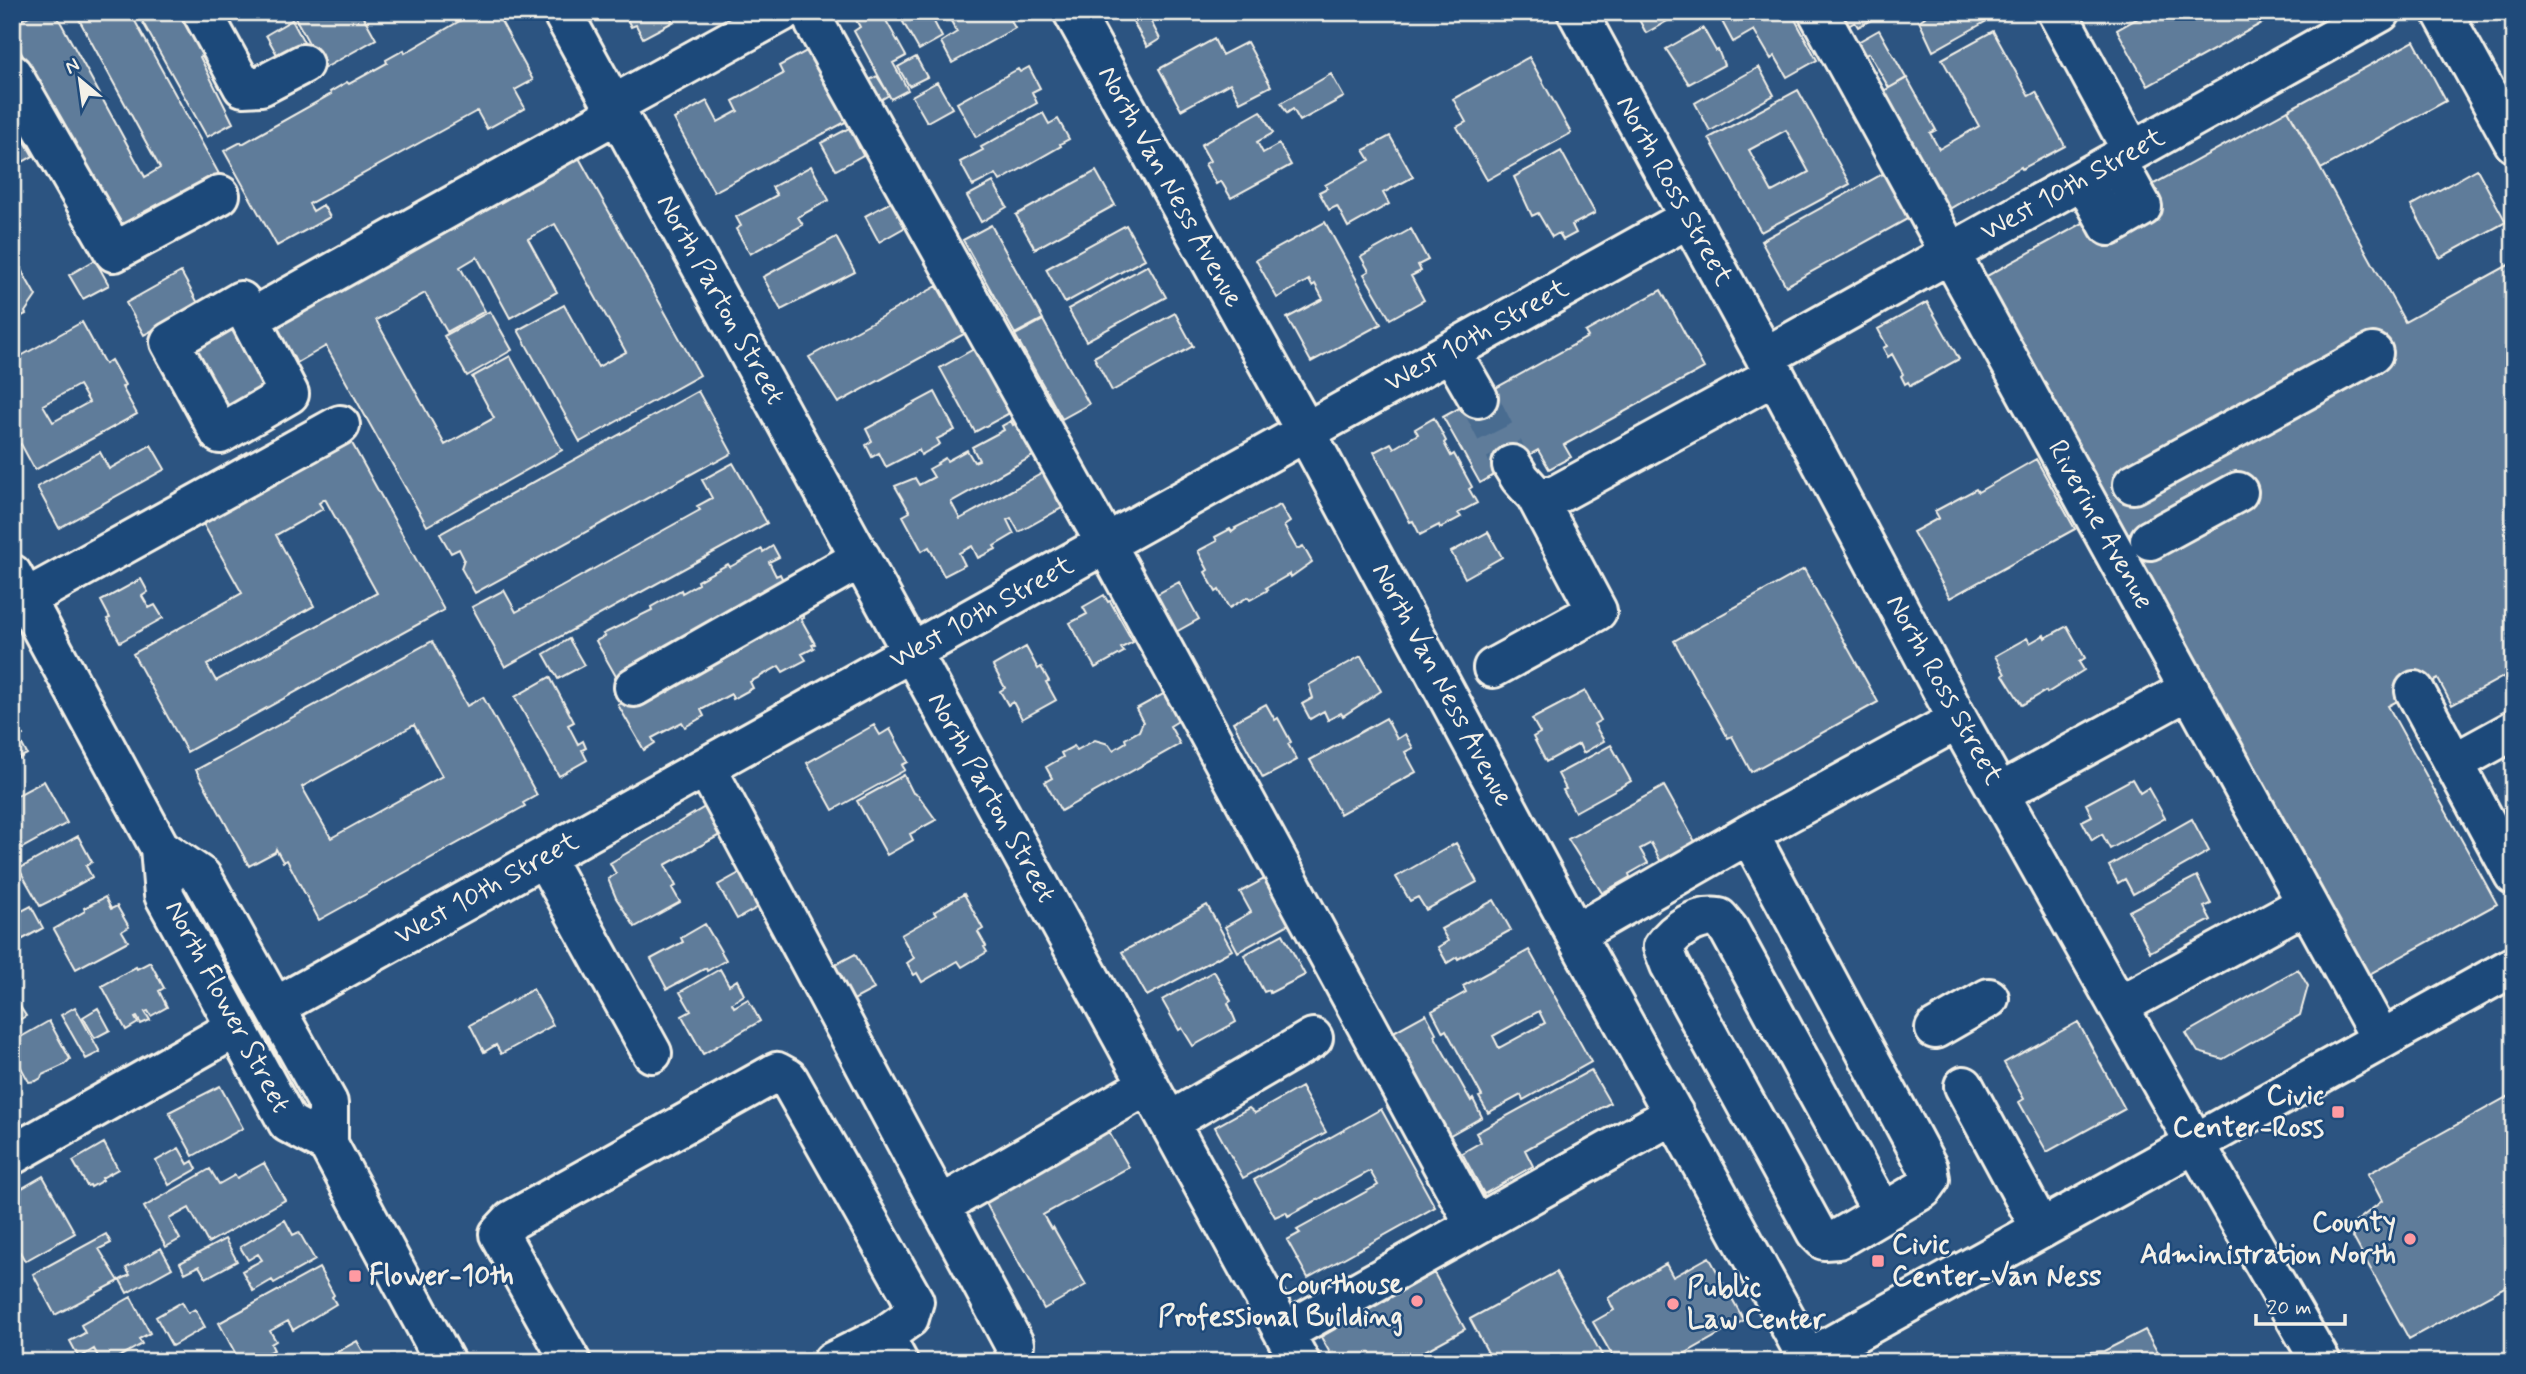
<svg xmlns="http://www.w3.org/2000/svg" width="2526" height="1374" font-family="Mynerve,sans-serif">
  <rect width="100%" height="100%" fill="#2c5481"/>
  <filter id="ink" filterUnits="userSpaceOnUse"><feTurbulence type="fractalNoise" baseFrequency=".0143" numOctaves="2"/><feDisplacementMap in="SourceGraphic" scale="14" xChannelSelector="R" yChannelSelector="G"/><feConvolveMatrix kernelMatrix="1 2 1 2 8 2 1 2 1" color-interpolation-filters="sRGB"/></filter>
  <g filter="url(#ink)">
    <!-- building -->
    <path fill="#5e7b9a" stroke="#f4f1e8" stroke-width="2" fill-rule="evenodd" d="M36,12H55L145,177L160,168L75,12H130L224,183L123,238L12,36V25Z
      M137,12H191L212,51L200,57L233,123L207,137Z
      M292,12H361L376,39L323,69Z
      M475,12H496L533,80L515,90L525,108L487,129L477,111L309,204L313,211L323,205L330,217L277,246L224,151L241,142L242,144L331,94L330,92L347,82L349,84L387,63L386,60L404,50L405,53Z
      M629,12H668L673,22L643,38L636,25L631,27L627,19L631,16Z
      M870,12L875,19L883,15L906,56L893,63L908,90L891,99L854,31L860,27L856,20Z
      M920,12H929L942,37L919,50L903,22Z
      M966,12H1006L1015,28L952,63L941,42L957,32L951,21Z
      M1128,12H1151L1147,14L1160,39L1147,47Z
      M1635,12H1683L1646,33Z
      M1717,12H1791L1817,60L1787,77L1775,56L1771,59L1754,30L1733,42Z
      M1834,12H1886L1858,27L1855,22L1843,29Z
      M1927,12H1990L1982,17L1985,22L1933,51L1919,21L1925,17L1923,14Z
      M2149,12H2282L2148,86L2117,30Z
      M292,20L306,46L280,60L266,35Z
      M1703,28L1716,51L1718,50L1724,65L1689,84L1666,49Z
      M1879,30L1906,78L1889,88L1869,53L1849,64L1842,51Z
      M1993,31L2029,96L2036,92L2065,146L2022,169L2021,167L1934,218L1869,99L1907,78L1936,130L1930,133L1939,149L1979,126L1942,59Z
      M1214,39L1222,55L1247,42L1271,86L1240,102L1230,83L1181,110L1159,69Z
      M2414,41L2446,101L2321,169L2288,110Z
      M812,48L851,119L714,192L674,119L707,101L718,122L738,111L733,101L783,74L779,66Z
      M916,57L927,77L909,86L898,67Z
      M1529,57L1571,133L1487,180L1457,127L1466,122L1453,99Z
      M1029,67L1040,88L1032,92L1037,103L976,137L957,103L1018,69L1020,72Z
      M1759,67L1774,95L1710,131L1695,103Z
      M1331,74L1344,97L1300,121L1293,109L1287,113L1281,103Z
      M877,76L889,95L877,102L866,82Z
      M937,82L952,108L927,122L912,96Z
      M1798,90L1850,184L1761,232L1709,138ZM1786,130L1809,172L1772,192L1749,150Z
      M2288,110L2405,322L2514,262V671L2452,705L2438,679L2388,706L2497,904L2368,975L1985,277Z
      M1261,111L1273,133L1257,142L1263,153L1279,144L1291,165L1231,198L1221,181L1216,184L1205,164L1210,161L1201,145Z
      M1043,113L1049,124L1058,119L1069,139L1060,144L1061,146L1000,181L996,174L973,186L960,162L983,150L981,147Z
      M12,118L33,156L12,168Z
      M849,128L863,155L836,170L821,143Z
      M1390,136L1413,177L1383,193L1389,204L1348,227L1337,206L1329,210L1319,192L1327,188L1325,185L1370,160L1364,150Z
      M573,147L700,375L580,442L518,330L564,305L598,367L626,352L555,224L528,239L557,292L510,318L477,257L460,267L485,311L447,332L425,293L376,320L445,445L494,418L472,377L510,356L562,450L427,526L326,346L295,364L268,317Z
      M1561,151L1595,213L1572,225L1576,233L1563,240L1559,233L1552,237L1538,213L1532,216L1514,177Z
      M811,166L829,200L798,217L803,225L750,254L736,229L741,226L736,217L777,195L772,187Z
      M2477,169L2506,222L2440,258L2411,206Z
      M1096,171L1115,205L1035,249L1016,215Z
      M1884,173L1909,218L1786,286L1761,241Z
      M993,182L1007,207L981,222L967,196Z
      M902,196L916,221L879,242L865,216Z
      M1325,222L1381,324L1311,362L1287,318L1323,299L1315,284L1312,286L1309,280L1277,298L1256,260Z
      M991,225L1043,319L1015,334L963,240Z
      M1126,225L1145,259L1065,303L1046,269Z
      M1411,229L1428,260L1418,265L1421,271L1411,276L1424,300L1390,319L1364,274L1369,271L1361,257Z
      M836,237L855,272L781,310L763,277Z
      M15,259L36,296L25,312L26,314L12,321V260Z
      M95,260L109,285L83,299L69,275Z
      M1148,265L1166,297L1086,341L1068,309Z
      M181,272L199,305L144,335L126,303Z
      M937,286L964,334L838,403L809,357Z
      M1661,290L1704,368L1564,445L1571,457L1549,469L1538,450L1480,483L1443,417L1588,337L1585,332Z
      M1927,302L1959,359L1910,386L1908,382L1905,384L1901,376L1903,374L1892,354L1888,357L1883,348L1887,346L1878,329Z
      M490,311L512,350L467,376L444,336Z
      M1175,313L1193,346L1112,391L1094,357Z
      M228,315L272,395L226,420L181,340Z
      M1043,320L1089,404L1062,419L1015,335Z
      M82,322L105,364L111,360L125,385L122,387L137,414L35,470L21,444L17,446L12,437V361ZM79,385L89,402L53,422L43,405Z
      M981,345L1017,409L975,432L940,368Z
      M698,391L732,453L714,463L713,462L475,593L461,568L464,559L459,549L451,553L440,534Z
      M935,392L955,430L937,439L940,444L921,455L919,450L886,467L879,453L872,457L866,445L872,441L866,429Z
      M1434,418L1446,441L1444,443L1451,456L1454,454L1472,487L1469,489L1477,503L1458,513L1461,517L1440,528L1439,525L1420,535L1413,521L1410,522L1374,452L1391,443L1394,448L1418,434L1415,429Z
      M1011,421L1013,425L1020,421L1038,453L951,502L960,519L1048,470L1067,505L1019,532L1011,518L1007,520L1014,534L994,546L996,549L978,558L972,546L959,553L965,565L944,576L929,547L922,551L903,516L910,512L895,486L915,478L919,485L934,477L929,469L938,464L937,463L945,458L947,461L967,450L974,462L979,460L972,447L1004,430L1002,426Z
      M348,436L444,610L187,752L133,654L242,593L200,518ZM325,499L377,593L216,681L207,665L314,606L276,535L323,509L319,503Z
      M151,445L165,469L59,528L37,487L100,452L109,469Z
      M2036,459L2075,529L1950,598L1913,532L1939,518L1935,511L1976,489L1978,492Z
      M733,463L767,523L505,667L472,607L504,590L516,612L700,510L697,506L712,498L702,480Z
      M1280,505L1290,522L1284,526L1297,549L1303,546L1312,562L1291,577L1290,574L1266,588L1268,590L1250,600L1248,597L1229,608L1219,590L1216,592L1205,572L1208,570L1198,551L1217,541L1215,537L1230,529L1232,532L1236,529L1235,528Z
      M1488,532L1502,557L1465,578L1451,552Z
      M773,546L779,557L769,562L776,576L780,574L785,584L618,680L596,641L605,636L603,634L652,610L651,607L681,590L682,593L698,584L697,581L728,564L730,567L762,549L763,552Z
      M1804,569L1878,702L1751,772L1732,736L1728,738L1674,641Z
      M141,579L148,592L142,596L149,608L155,605L163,618L120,642L107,619L110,618L101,601Z
      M1179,582L1199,619L1174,633L1154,596Z
      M1104,595L1108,602L1110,601L1133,642L1121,648L1124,652L1095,668L1070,623L1087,614L1083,607Z
      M794,606L798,608L804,618L801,619L815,644L812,645L814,648L802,654L806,660L783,672L779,666L750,682L753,688L733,699L731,694L701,710L704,716L685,727L682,722L652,738L655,743L644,750L618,705Z
      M2067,626L2085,658L2079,662L2084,670L2047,693L2046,691L2022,705L2003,675L2005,674L1995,656L2027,638L2030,643L2044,635L2045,638Z
      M569,639L584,665L558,679L544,654Z
      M432,641L467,706L483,697L537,795L523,803L525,806L319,920L287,860L283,862L276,849L275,852L249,866L196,770ZM414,725L442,776L331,838L302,787Z
      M1026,647L1038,669L1041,667L1049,681L1046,682L1056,700L1022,719L1013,702L1008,705L1000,691L1005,688L993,666Z
      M1361,656L1381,691L1343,716L1341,713L1328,720L1324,711L1310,719L1302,704L1313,698L1309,685Z
      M550,677L574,722L568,725L578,744L583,741L586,748L582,750L587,760L559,776L515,697Z
      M1585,691L1601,720L1594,724L1604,741L1583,753L1579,744L1546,762L1533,737L1540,733L1532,719Z
      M1165,693L1180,720L1170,726L1180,744L1061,811L1045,782L1052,778L1046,767L1063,757L1061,753L1074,746L1077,750L1095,740L1109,744L1113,750L1126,742L1125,739L1139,731L1143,722L1136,709Z
      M1266,704L1275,720L1278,718L1291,742L1288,744L1297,760L1263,778L1233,722Z
      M13,717L23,735L18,737L27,754L12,762Z
      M1386,718L1397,739L1405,734L1413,748L1405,752L1416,772L1340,814L1310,760Z
      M874,725L880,735L890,729L908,762L902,765L905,770L833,810L807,763Z
      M1611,745L1631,781L1575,812L1563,790L1566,789L1558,774Z
      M904,775L913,793L918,795L936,820L910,834L913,840L887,855L857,801Z
      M2132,779L2140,793L2148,788L2165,818L2110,849L2102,834L2092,840L2082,821L2092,816L2086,804Z
      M44,781L67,823L13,853L12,798Z
      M1664,786L1697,845L1662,864L1651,843L1640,849L1648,863L1629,874L1630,877L1602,893L1568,839Z
      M705,807L720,835L665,865L676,886L672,888L680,902L635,927L616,898L608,879L616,874L610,863Z
      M2192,819L2209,851L2133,894L2125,879L2118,883L2109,866Z
      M78,836L92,862L86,866L92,877L63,893L64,894L40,906L19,869Z
      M1456,843L1477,882L1426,910L1418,897L1410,901L1396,877Z
      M743,871L762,905L737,919L718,885Z
      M2197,876L2211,904L2204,907L2211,920L2150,952L2129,911Z
      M1264,879L1289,924L1238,952L1225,927L1251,912L1240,892Z
      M964,894L983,929L978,932L986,946L984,947L987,952L962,967L958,961L922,982L917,973L914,975L907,963L914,958L901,935L936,915L934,912Z
      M105,897L111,909L117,906L129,927L122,931L128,941L76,969L54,929L85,911L84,908Z
      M1494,900L1511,930L1458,959L1457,957L1447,963L1438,947L1448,941L1441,929Z
      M1207,905L1232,950L1147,996L1122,952Z
      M31,906L43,928L12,945V916Z
      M705,924L726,960L707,971L706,968L667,989L651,959L683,942L681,938Z
      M1283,934L1305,975L1270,993L1269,990L1264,992L1244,955Z
      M1529,950L1591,1062L1523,1100L1521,1095L1488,1113L1479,1097L1482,1096L1446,1030L1443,1032L1432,1011L1466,992L1463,986ZM1539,1011L1545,1023L1499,1048L1493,1036Z
      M855,954L874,989L850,1002L831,967Z
      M150,962L164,988L159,991L167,1007L151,1016L148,1011L145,1012L150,1020L141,1024L137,1017L135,1018L138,1023L126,1030L102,986L136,967L137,969Z
      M720,969L729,985L737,980L744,995L732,1003L734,1007L748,999L760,1021L703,1054L682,1016L691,1011L680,992Z
      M2298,969L2308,986L2300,1015L2223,1059L2198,1052L2186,1033Z
      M1214,971L1231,1001L1228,1003L1236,1022L1193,1046L1182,1028L1179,1030L1162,1000Z
      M533,989L553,1025L501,1054L496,1045L484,1052L470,1025Z
      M12,994L26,1016L12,1024Z
      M75,1007L100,1052L86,1059L61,1015Z
      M98,1008L110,1030L95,1038L83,1017Z
      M1426,1014L1436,1033L1434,1035L1471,1101L1473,1099L1482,1117L1445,1138L1388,1035Z
      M49,1021L70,1059L64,1065L42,1075L41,1078L36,1081L29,1082L12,1051V1042Z
      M2078,1022L2125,1109L2047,1152L2019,1102L2024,1099L2004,1063Z
      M1591,1070L1610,1103L1525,1150L1533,1166L1484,1194L1462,1153L1481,1142L1476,1133Z
      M220,1086L243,1128L193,1156L169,1112Z
      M1301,1087L1326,1132L1243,1178L1215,1127L1249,1108L1255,1113Z
      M2514,1093V1291L2510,1284L2409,1339L2348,1228L2382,1201L2368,1174Z
      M1381,1109L1435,1207L1308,1278L1287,1240L1300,1233L1297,1230L1378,1185L1370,1171L1288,1216L1286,1212L1275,1217L1254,1180Z
      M1106,1127L1129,1167L1043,1215L1051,1229L1053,1227L1086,1285L1044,1309L982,1196Z
      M104,1143L118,1169L102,1178L103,1180L91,1187L90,1185L87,1186L73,1161Z
      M179,1148L188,1164L193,1161L197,1169L169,1185L156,1161Z
      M264,1163L285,1200L208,1243L189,1208L169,1219L180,1239L166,1247L144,1207L210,1169L219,1184L235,1175L237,1178Z
      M43,1176L75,1233L25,1261L20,1252L12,1256V1194Z
      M285,1220L293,1235L299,1232L315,1260L274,1283L272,1280L253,1291L242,1271L262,1260L258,1254L248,1260L240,1247Z
      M106,1234L111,1243L99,1249L119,1281L55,1315L33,1274Z
      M225,1239L237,1261L206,1278L199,1266L185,1273L180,1263Z
      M161,1248L172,1268L127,1293L120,1280L130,1275L126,1268Z
      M1709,1257L1744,1320L1670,1362H1616L1593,1322L1614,1310L1608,1298L1666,1264L1673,1277Z
      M319,1268L334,1295L332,1297L336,1304L293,1330L288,1321L270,1331L276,1341L271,1344L274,1350L268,1353L270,1355L258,1362H240L219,1323Z
      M1556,1272L1603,1357L1594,1362H1493L1470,1319Z
      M1434,1273L1465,1329L1421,1353L1426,1362H1335L1321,1337Z
      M131,1297L150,1333L139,1339L142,1344L110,1362H101L94,1349L79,1358L70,1341L85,1333L81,1325Z
      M182,1302L188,1313L195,1309L205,1327L172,1346L156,1317Z
      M2145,1330L2163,1362H2029L2047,1355L2104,1351Z
      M357,1341L369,1362H319Z"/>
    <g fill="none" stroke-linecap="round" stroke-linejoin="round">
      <!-- minor-tunnel -->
      <path stroke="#4a6c90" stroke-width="38" stroke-dasharray="38 19" stroke-linecap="butt" d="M1478,398L1512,465"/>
      <defs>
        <path id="minor" d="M202,12L243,87L261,86L303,64
          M562,12L1300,1362
          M811,12L815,24L1106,544L1475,1225
          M1073,12L1306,432L1575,934L1808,1359
          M1577,12L1775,375L1958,720L2195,1143L2321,1362
          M1818,12L2381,1039
          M2057,12L2132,151
          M2442,12L2514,143
          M12,74L114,252L220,195
          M613,105L782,12
          M2083,179L2109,226L2142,207L2116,160
          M250,319L241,301L170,342L220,434L289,394L250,319L618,113
          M1451,351L1478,398
          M1765,357L2381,12
          M1512,465L1520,478L1536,496H1554L1775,375
          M2133,484L2373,353
          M2150,540L2238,492
          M25,599L340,425
          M1493,668L1597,611L1536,496
          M634,687L861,558
          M2415,691L2514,875
          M2454,763L2514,730
          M706,767L1014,1344
          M2000,793L2190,689
          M1749,834L1928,1168L1930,1179L1923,1189L1838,1239L1824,1240L1816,1232L1670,965L1663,947C1676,929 1697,915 1719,918L1729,930L1882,1212
          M544,857L652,1053
          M1575,934L1749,834L1958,720
          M2119,1006L2306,904
          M275,1007L1689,218
          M1935,1029L1989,998
          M1964,1086L2041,1229
          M1169,1122L1313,1038
          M12,1155L234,1029
          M940,1206L1148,1085
          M1284,1333L1674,1114
          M571,1362L499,1234L512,1220L777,1072L788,1078L914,1301L909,1318L884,1336L898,1362
          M832,1362L884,1336"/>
        <path id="major" d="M12,574L160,848L164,895L288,1123L328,1144
          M160,848L202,877L328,1103V1144L445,1362
          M1802,1362L2514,966"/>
      </defs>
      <!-- minor casing -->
      <use href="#minor" stroke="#f4f1e8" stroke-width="44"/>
      <!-- major casing -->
      <use href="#major" stroke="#f4f1e8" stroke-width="44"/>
      <!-- minor -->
      <use href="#minor" stroke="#1f4a7a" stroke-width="38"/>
      <!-- major -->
      <use href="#major" stroke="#1f4a7a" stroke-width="38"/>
    </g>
  </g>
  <!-- markers -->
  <g fill="#ff9aa2" stroke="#1f4a7a" stroke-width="2.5">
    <rect x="2331" y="1105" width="14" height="14" rx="3.5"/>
    <circle cx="2410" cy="1239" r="7"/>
    <rect x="1871" y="1254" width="14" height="14" rx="3.5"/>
    <rect x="348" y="1269" width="14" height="14" rx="3.5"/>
    <circle cx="1417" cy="1301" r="7"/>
    <circle cx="1673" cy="1304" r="7"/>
  </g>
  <g text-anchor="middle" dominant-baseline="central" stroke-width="5" stroke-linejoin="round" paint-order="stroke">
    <!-- street labels -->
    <g font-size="28" fill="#f4f1e8" stroke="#1f4a7a">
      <text transform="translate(2073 185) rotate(-29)">West 10th Street</text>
      <text transform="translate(1170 187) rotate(61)">North Van Ness Avenue</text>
      <text transform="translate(1674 191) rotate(61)">North Ross Street</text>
      <text transform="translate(720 300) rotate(61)">North Parton Street</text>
      <text transform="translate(1477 336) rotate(-29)">West 10th Street</text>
      <text transform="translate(2100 525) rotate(61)">Riverine Avenue</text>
      <text transform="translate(982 613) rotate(-29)">West 10th Street</text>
      <text transform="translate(1442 685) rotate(62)">North Van Ness Avenue</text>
      <text transform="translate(1944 690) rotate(61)">North Ross Street</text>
      <text transform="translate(991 798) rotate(61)">North Parton Street</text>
      <text transform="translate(487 889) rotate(-29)">West 10th Street</text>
      <text transform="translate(227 1007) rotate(62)">North Flower Street</text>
    </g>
    <!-- poi labels -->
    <g font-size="28" font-weight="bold" fill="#f4f1e8" stroke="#1f4a7a" text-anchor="end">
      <text x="2324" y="1096">Civic<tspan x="2324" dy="32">Center-Ross</tspan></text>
      <text x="2396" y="1223">County<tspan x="2396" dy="32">Administration North</tspan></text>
      <text x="1892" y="1245" text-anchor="start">Civic<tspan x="1892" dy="32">Center-Van Ness</tspan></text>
      <text x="369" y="1276" text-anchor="start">Flower-10th</text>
      <text x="1403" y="1285">Courthouse<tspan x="1403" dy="32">Professional Building</tspan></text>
      <text x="1687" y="1288" text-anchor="start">Public<tspan x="1687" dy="32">Law Center</tspan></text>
    </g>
  </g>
  <!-- margin -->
  <rect width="2526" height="1374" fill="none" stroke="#1f4a7a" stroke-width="42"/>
  <rect x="21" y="21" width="2484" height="1332" fill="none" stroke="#f4f1e8" stroke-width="2.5" filter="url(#ink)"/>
  <!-- north arrow -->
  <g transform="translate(80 80) rotate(331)" stroke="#1f4a7a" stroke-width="5" paint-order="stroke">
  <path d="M0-5L12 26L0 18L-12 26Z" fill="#f4f1e8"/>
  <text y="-10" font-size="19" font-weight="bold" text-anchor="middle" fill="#f4f1e8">N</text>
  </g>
  <!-- scale -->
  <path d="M2256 1314v10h89v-10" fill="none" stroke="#f4f1e8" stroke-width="3.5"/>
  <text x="2267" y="1314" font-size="21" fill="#f4f1e8" stroke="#1f4a7a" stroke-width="5" paint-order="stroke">20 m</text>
</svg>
